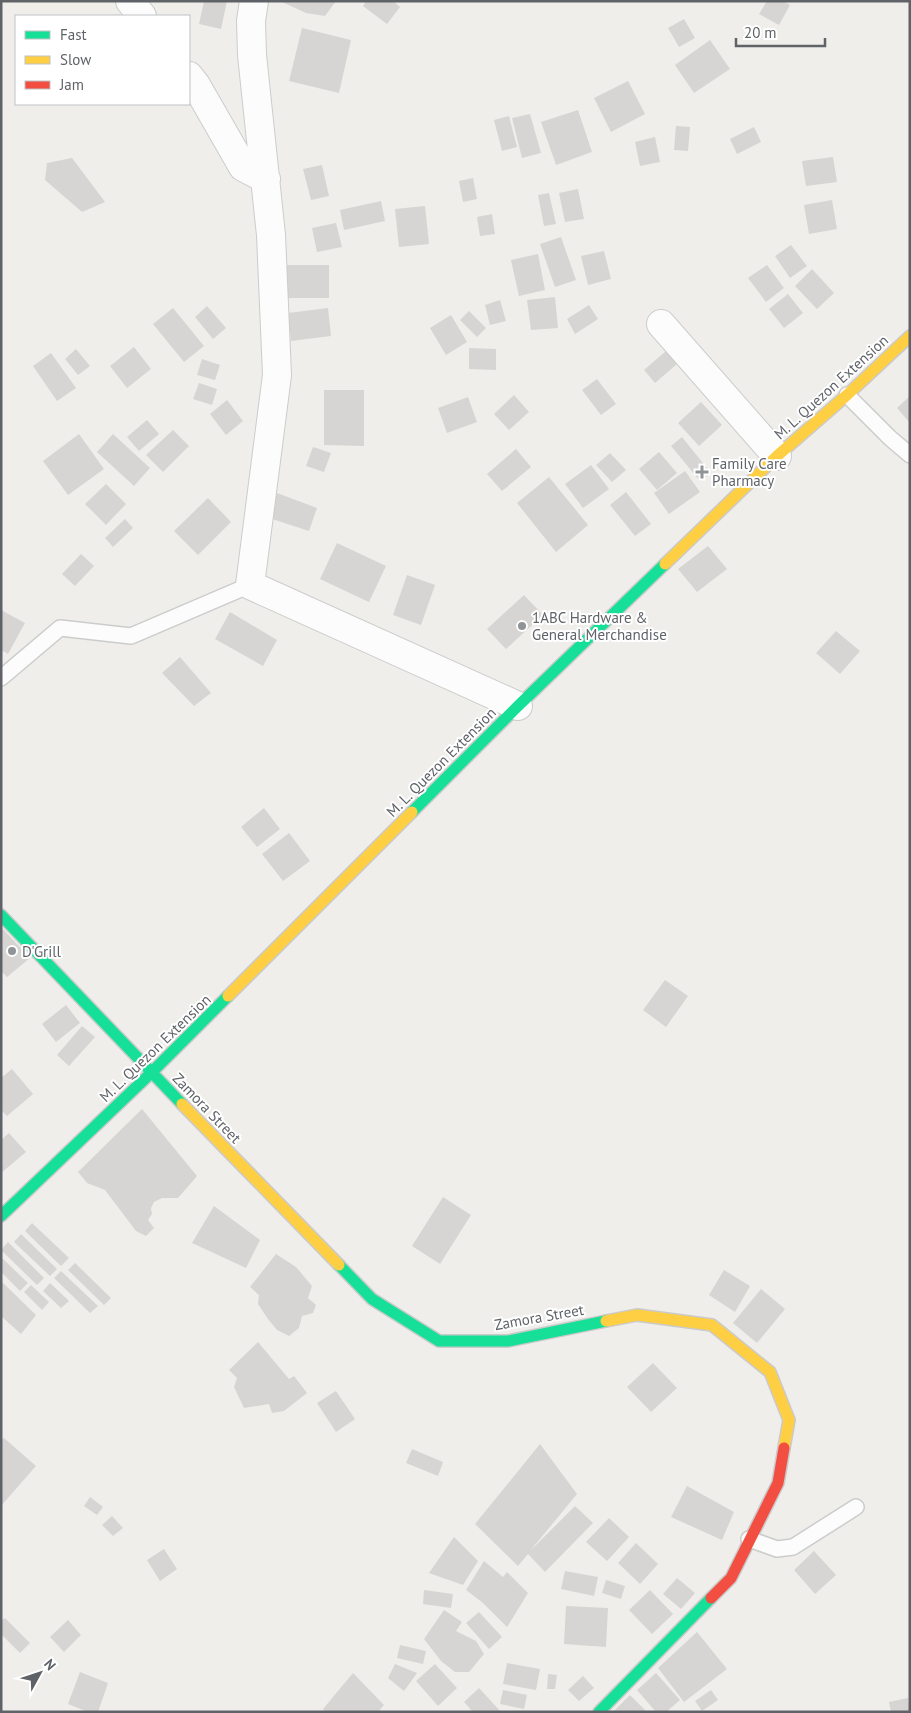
<svg xmlns="http://www.w3.org/2000/svg" width="911" height="1713" font-family="'PT Sans',sans-serif">
  <rect width="100%" height="100%" fill="#efeeea"/>
  <!-- building -->
  <path fill="#d6d5d3" d="M204,1H227L221,29L199,24Z
    M280,1H336L325,16L306,13Z
    M366,1H393L400,7L387,24L363,6Z
    M767,1H783L790,5L779,25L759,14Z
    M684,19L695,38L679,47L668,28Z
    M302,28L351,40L339,93L289,81Z
    M710,40L730,69L694,93L675,65Z
    M628,81L645,114L611,132L594,98Z
    M578,110L592,152L556,165L541,122Z
    M530,114L541,153L522,158L512,118Z
    M509,116L517,147L502,151L494,120Z
    M676,126L690,127L688,151L674,150Z
    M754,127L761,142L737,154L730,139Z
    M655,137L660,162L640,166L635,142Z
    M833,157L837,182L806,186L802,161Z
    M72,158L105,202L82,212L45,180L47,163Z
    M322,165L329,196L311,200L303,169Z
    M473,178L477,199L463,202L459,181Z
    M578,189L584,219L565,222L559,193Z
    M549,193L556,224L544,226L538,195Z
    M832,200L837,229L809,234L804,205Z
    M381,201L385,221L344,230L340,210Z
    M425,206L429,244L399,247L395,209Z
    M492,214L495,234L480,236L477,217Z
    M336,223L342,247L317,252L312,228Z
    M561,237L576,280L555,287L540,244Z
    M791,245L807,266L790,278L775,256Z
    M604,251L611,279L588,285L581,256Z
    M538,254L545,290L519,296L511,260Z
    M287,265H329V298H287Z
    M767,265L784,288L766,302L748,278Z
    M812,269L834,293L817,309L795,286Z
    M788,294L803,313L784,328L769,309Z
    M555,297L558,328L531,330L527,300Z
    M500,300L506,321L490,325L485,305Z
    M589,305L598,319L575,334L567,319Z
    M207,306L226,328L213,339L195,317Z
    M173,308L204,346L184,362L153,324Z
    M328,308L331,336L291,341L288,313Z
    M469,311L486,328L477,337L460,320Z
    M451,315L467,342L446,355L430,328Z
    M134,347L151,369L127,388L110,366Z
    M469,348L496,349V370L469,369Z
    M76,349L90,366L78,375L65,359Z
    M666,351L677,364L655,383L644,370Z
    M51,353L76,388L57,401L33,366Z
    M202,359L220,365L215,380L197,375Z
    M597,379L616,404L601,415L582,390Z
    M199,383L217,389L212,405L193,399Z
    M324,390H364V446L324,445Z
    M514,395L529,412L509,430L494,414Z
    M910,396V423L897,408Z
    M468,397L477,422L447,433L438,408Z
    M227,400L243,421L226,435L210,414Z
    M701,402L722,425L699,446L678,423Z
    M147,420L159,434L139,451L127,437Z
    M173,430L189,446L163,472L146,455Z
    M79,434L104,469L68,495L43,461Z
    M113,434L150,468L134,486L97,452Z
    M682,437L711,473L700,481L671,446Z
    M313,447L331,453L324,472L306,466Z
    M516,449L531,467L502,491L487,474Z
    M659,452L677,473L657,490L639,469Z
    M610,453L626,470L612,482L596,465Z
    M591,465L609,489L583,508L565,484Z
    M685,471L700,492L669,514L654,493Z
    M549,477L588,525L556,552L517,503Z
    M106,484L126,504L106,525L85,504Z
    M626,492L651,524L635,536L610,505Z
    M277,493L317,508L309,531L269,518Z
    M208,498L231,522L198,555L174,531Z
    M125,519L133,528L113,547L105,538Z
    M337,543L386,566L369,602L320,579Z
    M708,546L727,569L697,592L678,569Z
    M81,554L94,566L75,586L62,574Z
    M407,575L435,585L421,625L393,615Z
    M524,595L543,615L506,649L487,629Z
    M1,610L25,623L8,654L1,650Z
    M230,612L277,640L263,666L215,639Z
    M836,631L860,651L840,674L816,653Z
    M180,657L211,693L194,706L162,673Z
    M264,808L280,829L257,847L241,827Z
    M289,833L310,861L283,881L262,854Z
    M1,927L30,958L7,977L1,971Z
    M665,980L688,996L666,1027L643,1010Z
    M66,1005L80,1023L56,1042L42,1024Z
    M82,1026L95,1037L69,1066L57,1055Z
    M12,1069L33,1094L7,1116L1,1110V1078Z
    M142,1109L197,1176L178,1198H162L154,1202L151,1208L152,1214L148,1220L154,1228L146,1236L136,1231L105,1190L87,1183L78,1172Z
    M9,1133L26,1152L1,1173V1140Z
    M443,1197L471,1215L440,1264L412,1246Z
    M214,1206L260,1240L246,1268L192,1243Z
    M32,1223L69,1258L61,1266L25,1231Z
    M21,1234L57,1269L50,1276L14,1242Z
    M8,1242L44,1278L37,1285L1,1250Z
    M276,1254L296,1267L312,1286L308,1298L316,1305L313,1313L302,1316L299,1328L289,1336L277,1330L268,1319L258,1304L259,1295L250,1287Z
    M1,1257L28,1283L20,1291L1,1272Z
    M75,1263L111,1298L104,1305L68,1270Z
    M724,1270L750,1286L735,1312L709,1295Z
    M61,1271L98,1306L90,1313L54,1278Z
    M1,1281L36,1315L21,1334L1,1316Z
    M50,1283L69,1301L61,1308L43,1291Z
    M31,1285L49,1302L42,1310L24,1292Z
    M761,1289L785,1309L757,1343L733,1323Z
    M258,1342L289,1379L294,1376L307,1393L284,1411L272,1413L269,1404L244,1408L234,1387L237,1378L229,1370Z
    M653,1363L677,1388L651,1412L627,1387Z
    M336,1391L355,1419L336,1432L317,1403Z
    M4,1438L36,1466L1,1506V1441Z
    M540,1444L577,1494L530,1551L575,1506L593,1523L545,1572L528,1554L518,1566L475,1524Z
    M412,1449L443,1462L438,1476L406,1463Z
    M687,1486L734,1512L722,1540L671,1517Z
    M90,1497L103,1507L97,1515L84,1506Z
    M112,1516L123,1528L113,1536L102,1525Z
    M609,1518L629,1537L607,1561L586,1542Z
    M454,1537L478,1561L463,1585L429,1573Z
    M636,1543L658,1564L640,1584L618,1563Z
    M164,1549L177,1569L160,1581L147,1560Z
    M814,1551L836,1575L815,1594L794,1570Z
    M484,1561L503,1577L507,1572L528,1593L507,1627L483,1603L466,1590Z
    M565,1571L598,1577L594,1596L561,1589Z
    M677,1578L695,1593L681,1609L663,1594Z
    M606,1580L625,1586L621,1599L602,1593Z
    M424,1590L453,1594L451,1608L423,1604Z
    M650,1590L673,1614L652,1634L629,1610Z
    M566,1606L608,1608L606,1647L564,1644Z
    M444,1610L462,1622L456,1631L476,1641L484,1654L469,1672H455L441,1661L424,1639Z
    M479,1612L502,1637L489,1649L466,1623Z
    M5,1618L30,1643L20,1653L1,1634V1621Z
    M68,1620L81,1635L64,1652L50,1637Z
    M697,1632L727,1669L684,1702L658,1668Z
    M400,1645L426,1651L423,1664L397,1658Z
    M507,1663L540,1669L536,1690L503,1684Z
    M395,1664L417,1673L404,1691L388,1678Z
    M435,1664L457,1688L438,1706L416,1681Z
    M80,1672L108,1683L98,1712H88L68,1704Z
    M353,1673L384,1705L378,1712H326L323,1709Z
    M656,1673L680,1700L666,1712H656L637,1690Z
    M548,1674L557,1675L555,1689H547Z
    M583,1676L594,1688L579,1701L568,1690Z
    M479,1688L501,1712H473L464,1702Z
    M503,1690L527,1695L524,1709L500,1704Z
    M711,1690L718,1700L702,1711L695,1701Z
    M630,1695L647,1712H613Z
    M908,1698L910,1712H891L889,1702Z"/>
  <g fill="none" stroke-linecap="round" stroke-linejoin="round">
    <defs>
      <path id="lane" d="M847,395L890,438L910,455
        M1,678L60,628L131,636L250,585
        M749,1539L777,1549L793,1547L856,1507"/>
      <path id="street" d="M130,1L142,16
        M254,1L251,21L252,55L271,235L277,375L250,585L518,706
        M189,76L196,85L243,167L266,179
        M661,324L777,456"/>
      <path id="fast" d="M412,812L518,706L665,564
        M1,915L182,1104
        M1,1216L151,1073L228,996
        M339,1265L372,1299L439,1341H508L606,1321
        M599,1712L711,1598"/>
      <path id="slow" d="M665,564L777,456L847,395L910,336
        M228,996L412,812
        M182,1104L339,1265
        M606,1321L637,1315L712,1325L770,1372L789,1420L784,1448"/>
      <path id="jam" d="M711,1598L731,1578L778,1483L784,1448"/>
    </defs>
    <!-- lane casing -->
    <use href="#lane" stroke="#cbcccc" stroke-width="18"/>
    <!-- street casing -->
    <use href="#street" stroke="#cbcccc" stroke-width="30"/>
    <!-- fast casing -->
    <use href="#fast" stroke="#cacacb" stroke-width="14"/>
    <!-- slow casing -->
    <use href="#slow" stroke="#cacacb" stroke-width="14"/>
    <!-- jam casing -->
    <use href="#jam" stroke="#cacacb" stroke-width="14"/>
    <!-- lane -->
    <use href="#lane" stroke="#fdfcfc" stroke-width="15"/>
    <!-- street -->
    <use href="#street" stroke="#fdfcfc" stroke-width="28"/>
    <!-- fast -->
    <use href="#fast" stroke="#16e098" stroke-width="11"/>
    <!-- slow -->
    <use href="#slow" stroke="#ffcf43" stroke-width="11"/>
    <!-- jam -->
    <use href="#jam" stroke="#f24e42" stroke-width="11"/>
  </g>
  <!-- markers -->
  <g fill="#919496" stroke="#fff" stroke-width="2">
    <path d="M699.5 464.5h5v5h5v5h-5v5h-5v-5h-5v-5h5z"/>
    <circle cx="522" cy="626" r="5"/>
    <circle cx="12" cy="951" r="5"/>
  </g>
  <g text-anchor="middle" dominant-baseline="central" stroke-width="4" stroke-linejoin="round" paint-order="stroke">
    <!-- street labels -->
    <g font-size="15" fill="#5f6368" stroke="#fff">
      <text transform="translate(831 387) rotate(-42)">M. L. Quezon Extension</text>
      <text transform="translate(441 762) rotate(-45)">M. L. Quezon Extension</text>
      <text transform="translate(155 1048) rotate(-44)">M. L. Quezon Extension</text>
      <text transform="translate(207 1108) rotate(46)">Zamora Street</text>
      <text transform="translate(539 1317) rotate(-10)">Zamora Street</text>
    </g>
    <!-- poi labels -->
    <g font-size="15" fill="#5f6368" stroke="#fff" text-anchor="start">
      <text x="712" y="463">Family Care<tspan x="712" dy="17">Pharmacy</tspan></text>
      <text x="532" y="617">1ABC Hardware &amp;<tspan x="532" dy="17">General Merchandise</tspan></text>
      <text x="22" y="951">D'Grill</text>
    </g>
  </g>
  <!-- border -->
  <rect width="911" height="1713" fill="none" stroke="#5f6368" stroke-width="5"/>
  <!-- legend -->
  <rect x="15" y="15" width="175" height="90" fill="#ffffff" stroke="#bfc1c3"/>
  <rect x="25" y="31" width="25" height="8" fill="#16e098" stroke="#bfc1c3"/>
  <text x="60" y="40" font-size="15" fill="#5f6368">Fast</text>
  <rect x="25" y="56" width="25" height="8" fill="#ffcf43" stroke="#bfc1c3"/>
  <text x="60" y="65" font-size="15" fill="#5f6368">Slow</text>
  <rect x="25" y="81" width="25" height="8" fill="#f24e42" stroke="#bfc1c3"/>
  <text x="60" y="90" font-size="15" fill="#5f6368">Jam</text>
  <!-- north arrow -->
  <g transform="translate(40 1673) rotate(50)" stroke="#ffffff" stroke-width="4" paint-order="stroke">
  <path d="M0-4L9 19L0 12L-9 19Z" fill="#5f6368"/>
  <text y="-8" font-size="14" font-weight="bold" text-anchor="middle" fill="#5f6368">N</text>
  </g>
  <!-- scale -->
  <path d="M736 38v8h89v-8" fill="none" stroke="#5f6368" stroke-width="2.5"/>
  <text x="744" y="38" font-size="15" fill="#5f6368" stroke="#ffffff" stroke-width="4" paint-order="stroke">20 m</text>
</svg>
